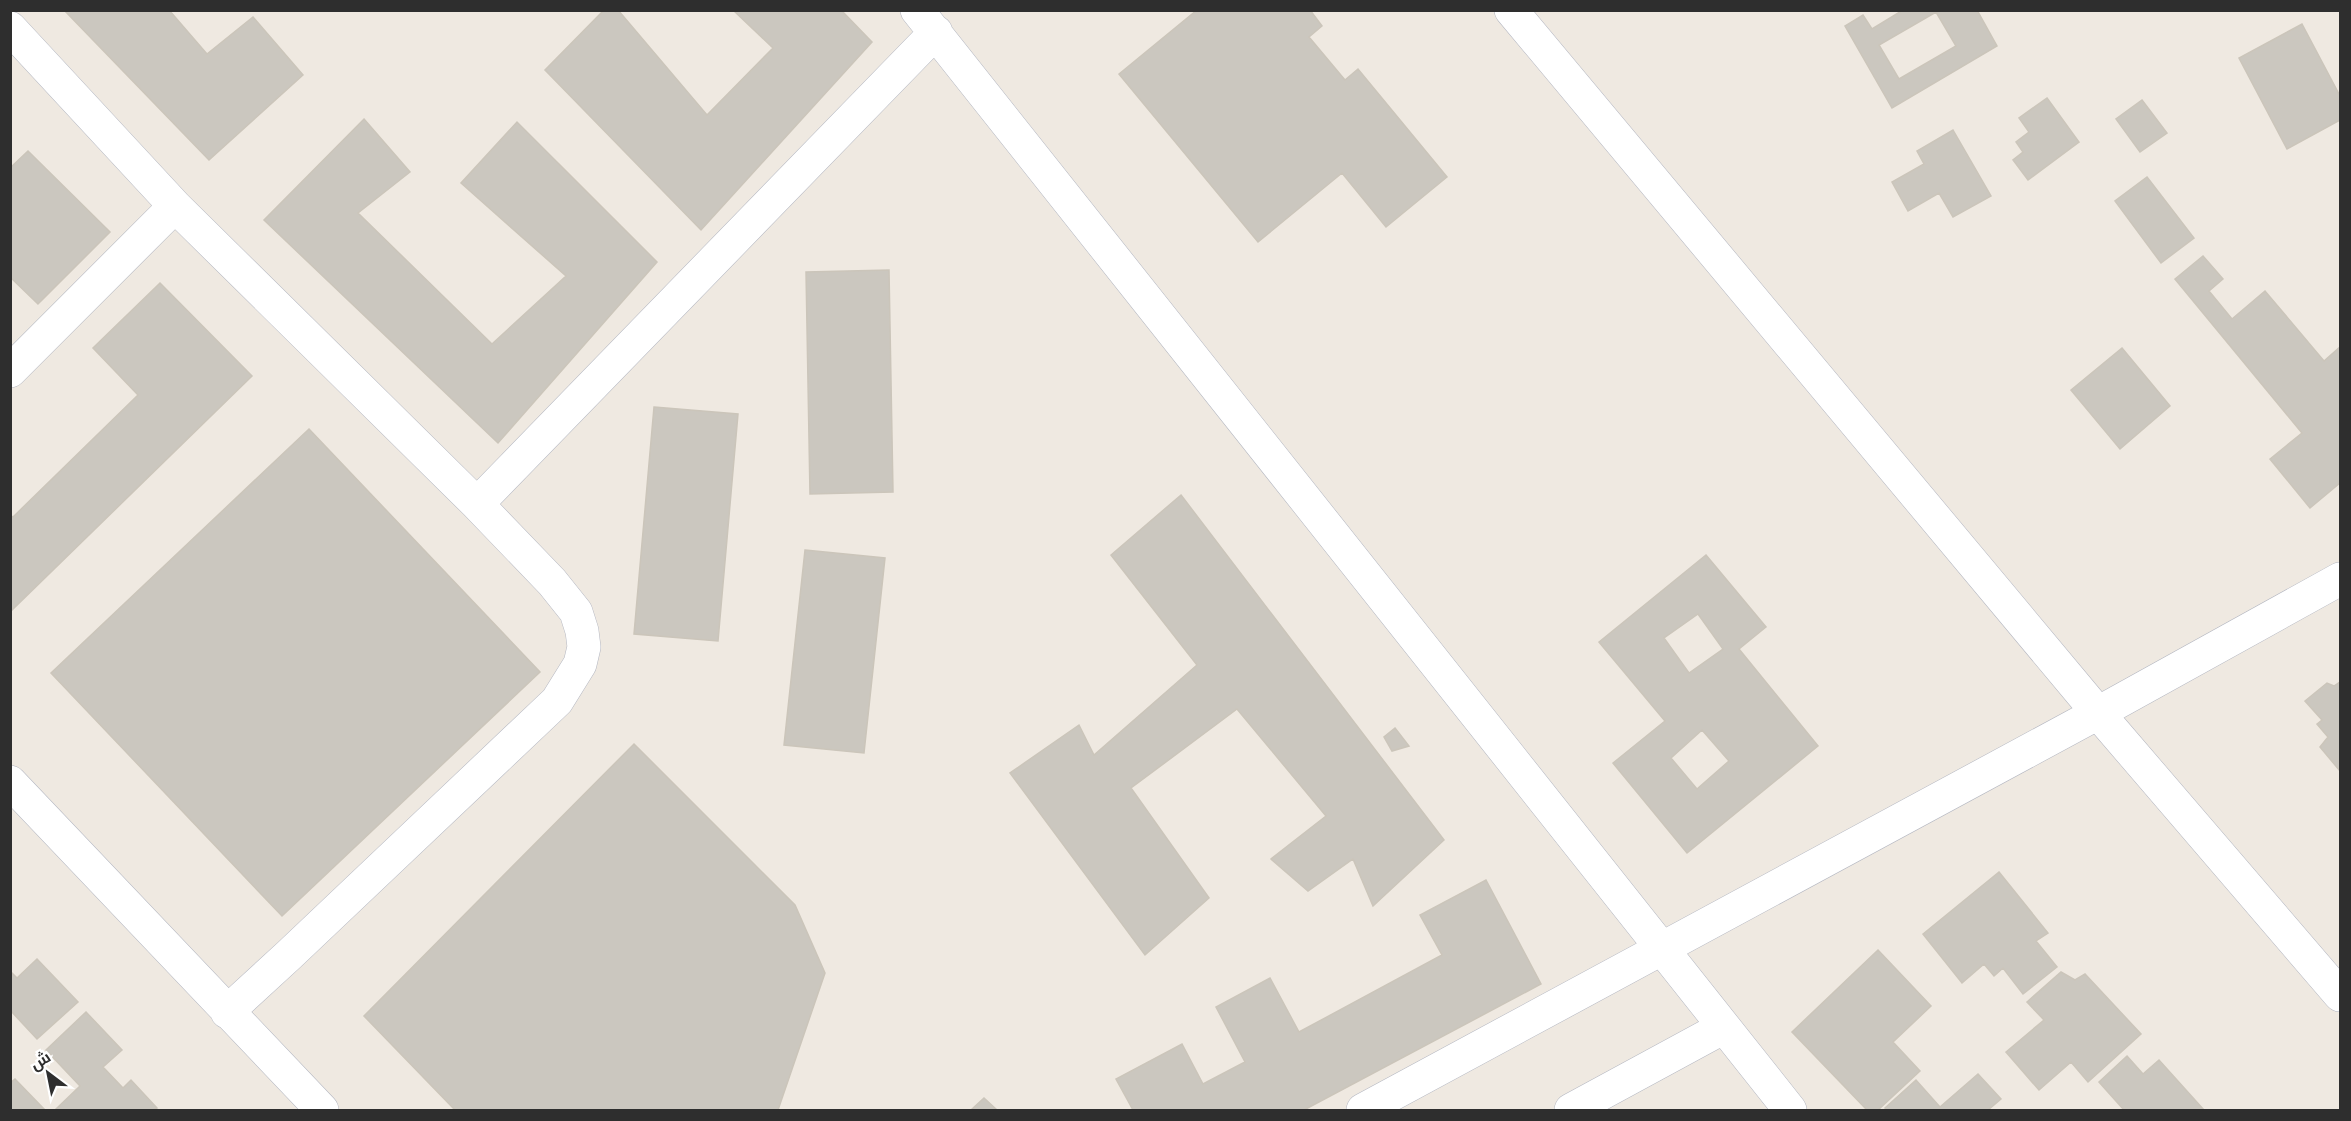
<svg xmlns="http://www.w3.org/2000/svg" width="2351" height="1121" font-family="'Fira Sans Condensed',Cairo,sans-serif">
  <rect width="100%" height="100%" fill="#efe9e1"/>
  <!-- building -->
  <path fill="#cbc7bf" stroke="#cbc5ba" stroke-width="1.5" fill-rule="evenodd" d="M64,10H169L207,54L253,17L303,75L209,160Z
    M604,10H618L707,115L773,48L733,10H841L872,42L701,230L545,70Z
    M1197,10H1310L1322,26L1309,37L1345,80L1358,69L1447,177L1386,227L1342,173L1258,242L1119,74Z
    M1903,10H1977L1997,46L1892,108L1845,26L1863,15L1872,29ZM1936,12L1956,46L1899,79L1879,45Z
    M2302,24L2340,96V120L2287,149L2239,58Z
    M2047,98L2079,142L2028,180L2013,160L2023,152L2016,142L2029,132L2019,118Z
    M2142,100L2167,133L2140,152L2116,119Z
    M364,119L410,172L358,213L492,344L566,276L461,183L517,122L657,262L498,443L264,220Z
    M1953,130L1991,196L1953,217L1939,193L1908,211L1892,182L1924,164L1917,151Z
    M28,151L110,232L38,304L10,277V168Z
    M2147,177L2194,238L2161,263L2115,201Z
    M2203,256L2223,279L2209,291L2232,319L2265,291L2324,361L2340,347V483L2310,508L2270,459L2302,433L2175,279Z
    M889,270L893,492L810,494L806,272Z
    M160,283L252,376L10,612V515L13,517L138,395L93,348Z
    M2122,348L2170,406L2120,449L2071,390Z
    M654,407L738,414L718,641L634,634Z
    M309,429L540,672L282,916L51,673Z
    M1181,495L1444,840L1373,906L1353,859L1308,891L1271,859L1326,816L1237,709L1131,788L1209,898L1145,955L1010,773L1079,725L1094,755L1197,665L1111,555Z
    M805,550L885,558L864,753L784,745Z
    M1706,555L1766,627L1739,649L1818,746L1687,853L1613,763L1665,721L1599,642ZM1698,614L1723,649L1689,673L1664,638ZM1702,730L1729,761L1697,789L1671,758Z
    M2340,682V771L2320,747L2328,737L2317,724L2322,720L2305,701L2327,683L2334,686Z
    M1395,728L1409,746L1392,751L1384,737Z
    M634,744L795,905L825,973L778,1110H455L364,1016Z
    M1999,872L2048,933L2036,941L2057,967L2023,994L2003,968L1994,976L1984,964L1962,983L1923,934Z
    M1486,880L1541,984L1304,1110H1133L1116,1079L1182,1044L1203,1084L1245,1062L1216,1007L1270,978L1299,1032L1442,955L1420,915Z
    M1878,950L1931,1006L1893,1042L1920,1071L1878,1110H1867L1792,1032Z
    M37,959L78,1002L37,1039L10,1010V971L17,978Z
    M2061,972L2075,980L2085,974L2141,1034L2088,1082L2071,1062L2039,1090L2006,1052L2044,1020L2027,1002Z
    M86,1012L122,1050L103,1067L123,1088L131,1080L157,1108L153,1110H55L80,1086L46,1050Z
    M2127,1056L2143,1074L2159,1060L2204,1110H2124L2099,1082Z
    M1978,1074L2001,1099L1988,1110H1887L1885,1108L1916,1080L1940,1107Z
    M15,1079L45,1110H10V1083Z
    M984,1098L997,1110H971Z"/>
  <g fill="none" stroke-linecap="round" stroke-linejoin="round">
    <defs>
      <path id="minor" d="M917,10L1790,1110
        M1511,10L2098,713L2340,995
        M10,28L175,206L477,504L552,582L576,612L582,631L584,647L580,664L557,701L289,955L227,1012
        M10,371L175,206
        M477,504L936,32
        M10,782L322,1110
        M1363,1110L2098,713L2340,579
        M1571,1110L1724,1027"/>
    </defs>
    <!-- minor casing -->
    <use href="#minor" stroke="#b4b7c1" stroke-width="34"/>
    <!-- minor -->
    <use href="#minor" stroke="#fff" stroke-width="33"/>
  </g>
  <!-- border -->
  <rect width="2351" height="1121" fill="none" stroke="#2e2e2e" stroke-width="24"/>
  <!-- north arrow -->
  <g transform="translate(48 1073) rotate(328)" stroke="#ffffff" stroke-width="4.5" paint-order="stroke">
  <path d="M0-4.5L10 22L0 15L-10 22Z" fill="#2e2e2e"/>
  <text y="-9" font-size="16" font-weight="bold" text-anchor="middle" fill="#2e2e2e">ش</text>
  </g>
</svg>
